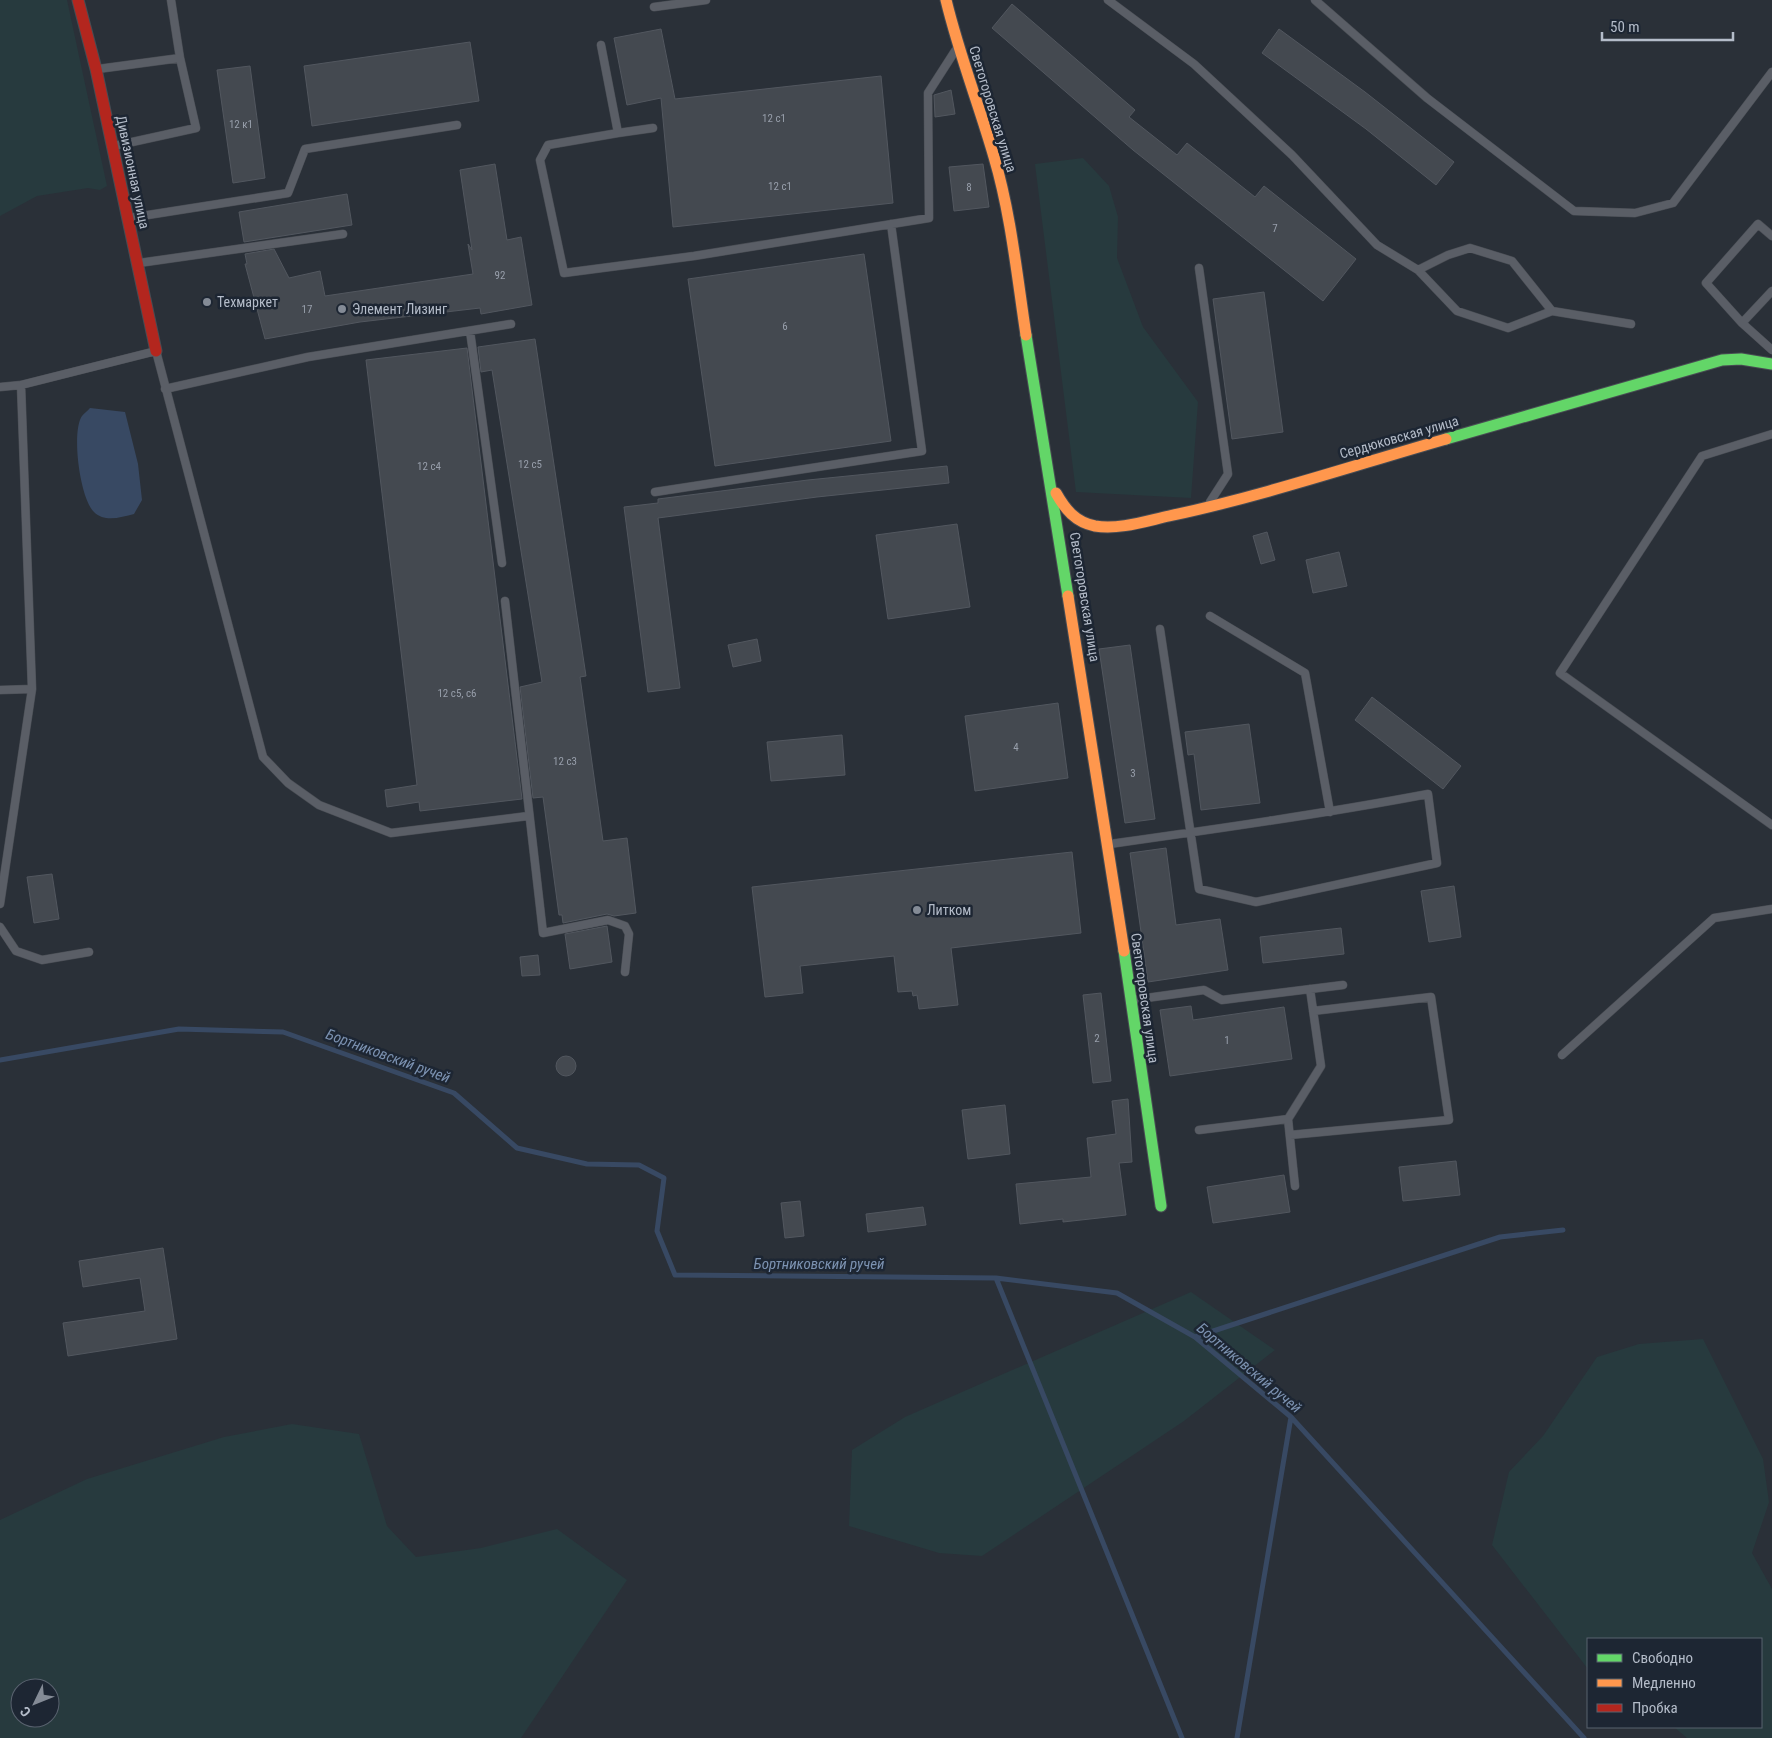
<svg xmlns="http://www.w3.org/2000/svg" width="1772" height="1738" font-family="'Roboto Condensed',sans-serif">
  <rect width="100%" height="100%" fill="#2a3038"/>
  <!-- green -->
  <path fill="#273a3e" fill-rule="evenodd" d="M0,0H67L107,186L100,190L88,188L37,196L0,216Z
    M1083,158L1109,186L1118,217L1117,258L1143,327L1198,402L1191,498L1076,492L1035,164Z
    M1191,1292L1275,1350L1184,1421L982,1556L939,1553L849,1526L852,1450L905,1417Z
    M1703,1339L1763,1459L1769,1502L1752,1553L1772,1589V1738H1687L1674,1727H1761V1639H1588V1669L1492,1545L1509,1472L1543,1436L1597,1357L1639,1344Z
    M292,1424L359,1434L387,1526L416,1557L481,1548L557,1529L627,1580L521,1738H0V1520L87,1479L224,1437ZM20,1688H50V1718H20Z"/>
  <!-- water -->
  <path fill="#384963" d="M90,408L125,412L138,464L142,500L134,514C121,517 105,523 94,512C80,499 71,432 82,416C84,413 88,411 90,408Z"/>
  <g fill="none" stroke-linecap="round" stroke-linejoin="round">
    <!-- stream -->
    <path stroke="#384963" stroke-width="5" d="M0,1060L179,1029L283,1032L454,1093L517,1148L587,1164L639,1165L664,1178L657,1231L675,1275L996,1278L1117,1293L1195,1337L1291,1417L1584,1738
      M996,1278L1182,1738
      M1195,1337L1500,1237L1563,1230
      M1237,1738L1291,1417"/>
  </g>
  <!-- building -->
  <path fill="#444950" stroke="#52575f" d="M1012,4L1135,110L1129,117L1177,155L1187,143L1255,197L1264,186L1356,259L1323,301L1133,150L992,28Z
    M661,29L675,99L881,76L893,203L673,227L661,98L627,105L614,38Z
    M1279,29L1365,92L1454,162L1436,185L1366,129L1262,53Z
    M470,42L479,101L312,126L304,66Z
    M250,66L265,178L233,183L217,70Z
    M951,90L955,114L935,117L934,95Z
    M495,164L507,240L521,237L532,305L481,314L480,308L360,322L265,339L245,264H247L245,254L274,249L289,278L320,271L325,296L473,274L468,244L472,250L460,170Z
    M983,164L989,207L954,211L949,167Z
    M347,194L352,225L244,242L239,212Z
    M864,254L891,441L715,466L688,279Z
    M1264,292L1283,432L1232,439L1213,299Z
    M535,339L586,676L580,677L603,841L627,838L636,913L614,916L607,914L563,923L562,915H559L543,797L533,798L520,687L542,682L492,370L481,372L478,347Z
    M467,348L522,799L420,811L419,802L387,807L385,790L417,785L366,360Z
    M947,466L949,483L817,497L658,518L680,688L648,692L624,507L658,503V499L808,480Z
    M957,524L970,607L888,619L876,535Z
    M1267,532L1275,560L1261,564L1253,536Z
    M1339,552L1347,586L1313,593L1306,560Z
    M757,639L761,661L733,667L728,645Z
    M1130,645L1155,819L1125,823L1099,649Z
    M1372,697L1461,766L1443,789L1355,720Z
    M1058,703L1068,778L975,791L965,716Z
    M1249,724L1260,803L1201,810L1194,754L1188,755L1185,732Z
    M842,735L845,775L771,781L767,742Z
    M1166,848L1176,925L1220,919L1228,970L1148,982L1130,853Z
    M1072,852L1081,933L951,948L958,1005L919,1009L917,995L913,996L912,991L898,992L894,956L800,966L803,993L765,997L752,887Z
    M52,874L59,919L34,923L27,877Z
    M1454,886L1461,937L1429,942L1421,891Z
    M607,926L612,962L570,969L565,934Z
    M1341,928L1344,954L1263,963L1260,937Z
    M538,955L540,975L522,976L520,957Z
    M1101,993L1111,1081L1093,1083L1083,995Z
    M1191,1006L1193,1020L1284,1007L1292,1059L1170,1076L1160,1010Z
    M556 1066a10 10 0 1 1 20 0a10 10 0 1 1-20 0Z
    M1128,1099L1132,1162L1119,1163L1126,1215L1063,1222V1219L1020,1224L1016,1184L1091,1177L1087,1138L1116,1134L1112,1101Z
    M1005,1105L1010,1154L968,1159L962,1110Z
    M1456,1161L1460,1195L1403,1201L1399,1167Z
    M1284,1175L1290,1212L1213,1223L1207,1187Z
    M800,1201L804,1236L785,1238L781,1203Z
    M923,1207L926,1225L868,1232L866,1214Z
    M163,1248L177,1339L68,1356L63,1323L145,1311L140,1278L83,1287L79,1261Z"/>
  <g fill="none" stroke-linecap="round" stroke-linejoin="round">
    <defs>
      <path id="lane" d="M1108,0L1194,64L1292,155L1377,245L1418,270L1457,311L1508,328L1552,311L1631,324
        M1315,0L1427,98L1574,211L1635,213L1673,203L1772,72
        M654,7L706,0
        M601,45L618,133L548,145L540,160L564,273L694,256L929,218L928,93L955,51
        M98,69L180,58L171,0
        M618,133L653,128
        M114,146L196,128L180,58
        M129,218L288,193L305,149L457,125
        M1772,236L1758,224L1706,283L1742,323L1772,350
        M139,263L343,234
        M1199,268L1228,474L1210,502
        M1418,270L1448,255L1470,248L1512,261L1552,311
        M1742,323L1772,291
        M470,331L502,563
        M0,387L21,385L156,351L263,757L288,783L319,805L391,833L528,816
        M165,389L308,357L511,324
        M1772,434L1702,456L1560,673L1772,825
        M655,492L922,451L891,224
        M505,601L543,933L608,920L625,926L629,934L625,972
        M1210,616L1305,673L1330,812
        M0,690L32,689
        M1110,844C1216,829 1322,814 1428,794L1437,863L1256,902L1199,889L1160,629
        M0,904L32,689L21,385
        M0,927L16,951L42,960L89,952
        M1132,1000L1204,990L1222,1000L1343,985
        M1562,1055L1714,918L1772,909
        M1199,1130L1288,1119
        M1290,1135L1449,1120L1431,997L1313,1011
        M1295,1186L1288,1119L1321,1066L1310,989"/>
      <path id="fast" d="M1026,335L1068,596
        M1446,439L1722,360L1741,359L1772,364
        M1124,951L1161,1206"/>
      <path id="slow" d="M946,0C959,54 979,105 994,157C1011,214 1017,276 1026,335
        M1056,493C1065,509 1075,522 1095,526C1119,530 1146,521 1169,516C1263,496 1355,465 1446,439
        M1068,596L1124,951"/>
      <path id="jam" d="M78,0L96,69L156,351"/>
    </defs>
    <!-- lane casing -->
    <use href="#lane" stroke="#484c53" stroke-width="9"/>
    <!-- fast casing -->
    <use href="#fast" stroke="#484c53" stroke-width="13"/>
    <!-- slow casing -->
    <use href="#slow" stroke="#484c53" stroke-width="13"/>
    <!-- jam casing -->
    <use href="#jam" stroke="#484c53" stroke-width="13"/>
    <!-- lane -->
    <use href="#lane" stroke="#5a5e66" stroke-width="8"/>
    <!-- fast -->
    <use href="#fast" stroke="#63d668" stroke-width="11"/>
    <!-- slow -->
    <use href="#slow" stroke="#ff974d" stroke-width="11"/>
    <!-- jam -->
    <use href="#jam" stroke="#b3261e" stroke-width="11"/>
  </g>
  <!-- markers -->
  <g fill="#848b96" stroke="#1d2633" stroke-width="2">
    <circle cx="207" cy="302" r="5"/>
    <circle cx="342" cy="309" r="5"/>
    <circle cx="917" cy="910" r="5"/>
  </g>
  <g text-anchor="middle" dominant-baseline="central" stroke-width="5" stroke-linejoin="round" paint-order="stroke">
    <!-- number labels -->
    <g font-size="11" fill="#989fab">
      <text x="774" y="118">12 с1</text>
      <text x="241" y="124">12 к1</text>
      <text x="780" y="186">12 с1</text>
      <text x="969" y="187">8</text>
      <text x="1275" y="228">7</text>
      <text x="500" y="275">92</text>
      <text x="307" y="309">17</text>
      <text x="785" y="326">6</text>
      <text x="530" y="464">12 с5</text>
      <text x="429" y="466">12 с4</text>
      <text x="457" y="693">12 с5, с6</text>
      <text x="1016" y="747">4</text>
      <text x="565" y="761">12 с3</text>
      <text x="1133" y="773">3</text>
      <text x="1097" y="1038">2</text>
      <text x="1227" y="1040">1</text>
    </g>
    <!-- street labels -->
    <g font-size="14" fill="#b4bcc9" stroke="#1d2633">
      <text transform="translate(993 109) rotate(73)">Светогоровская улица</text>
      <text transform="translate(133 172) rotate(78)">Дивизионная улица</text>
      <text transform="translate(1399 437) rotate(-16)">Сердюковская улица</text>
      <text transform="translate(1085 597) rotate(81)">Светогоровская улица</text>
      <text transform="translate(1145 998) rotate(82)">Светогоровская улица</text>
    </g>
    <!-- poi labels -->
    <g font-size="14" fill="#b4bcc9" stroke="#1d2633" text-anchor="start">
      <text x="217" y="302">Техмаркет</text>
      <text x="352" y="309">Элемент Лизинг</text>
      <text x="927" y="910">Литком</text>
    </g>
    <!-- water labels -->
    <g font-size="15" font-style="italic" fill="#7c92b1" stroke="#1d2633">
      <text transform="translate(388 1056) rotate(20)">Бортниковский ручей</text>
      <text x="819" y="1264">Бортниковский ручей</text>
      <text transform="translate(1249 1368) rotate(40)">Бортниковский ручей</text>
    </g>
  </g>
  <!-- legend -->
  <rect x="1587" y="1638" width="175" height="90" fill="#1d2633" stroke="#59626f"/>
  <rect x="1597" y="1654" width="25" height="8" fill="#63d668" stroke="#59626f"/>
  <text x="1632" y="1663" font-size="15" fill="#b4bcc9">Свободно</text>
  <rect x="1597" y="1679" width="25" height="8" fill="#ff974d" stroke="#59626f"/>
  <text x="1632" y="1688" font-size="15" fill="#b4bcc9">Медленно</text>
  <rect x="1597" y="1704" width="25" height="8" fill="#b3261e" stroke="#59626f"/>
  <text x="1632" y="1713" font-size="15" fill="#b4bcc9">Пробка</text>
  <!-- north arrow -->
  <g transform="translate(35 1703) rotate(227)"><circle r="24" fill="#1d2633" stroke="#59626f"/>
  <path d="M0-4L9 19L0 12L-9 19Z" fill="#848b96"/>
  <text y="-8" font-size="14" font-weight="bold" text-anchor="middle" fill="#b4bcc9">С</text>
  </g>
  <!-- scale -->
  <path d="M1602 32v8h131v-8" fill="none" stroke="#b4bcc9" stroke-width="2.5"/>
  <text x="1610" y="32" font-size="15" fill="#b4bcc9" stroke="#1d2633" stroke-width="4" paint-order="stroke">50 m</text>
</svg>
